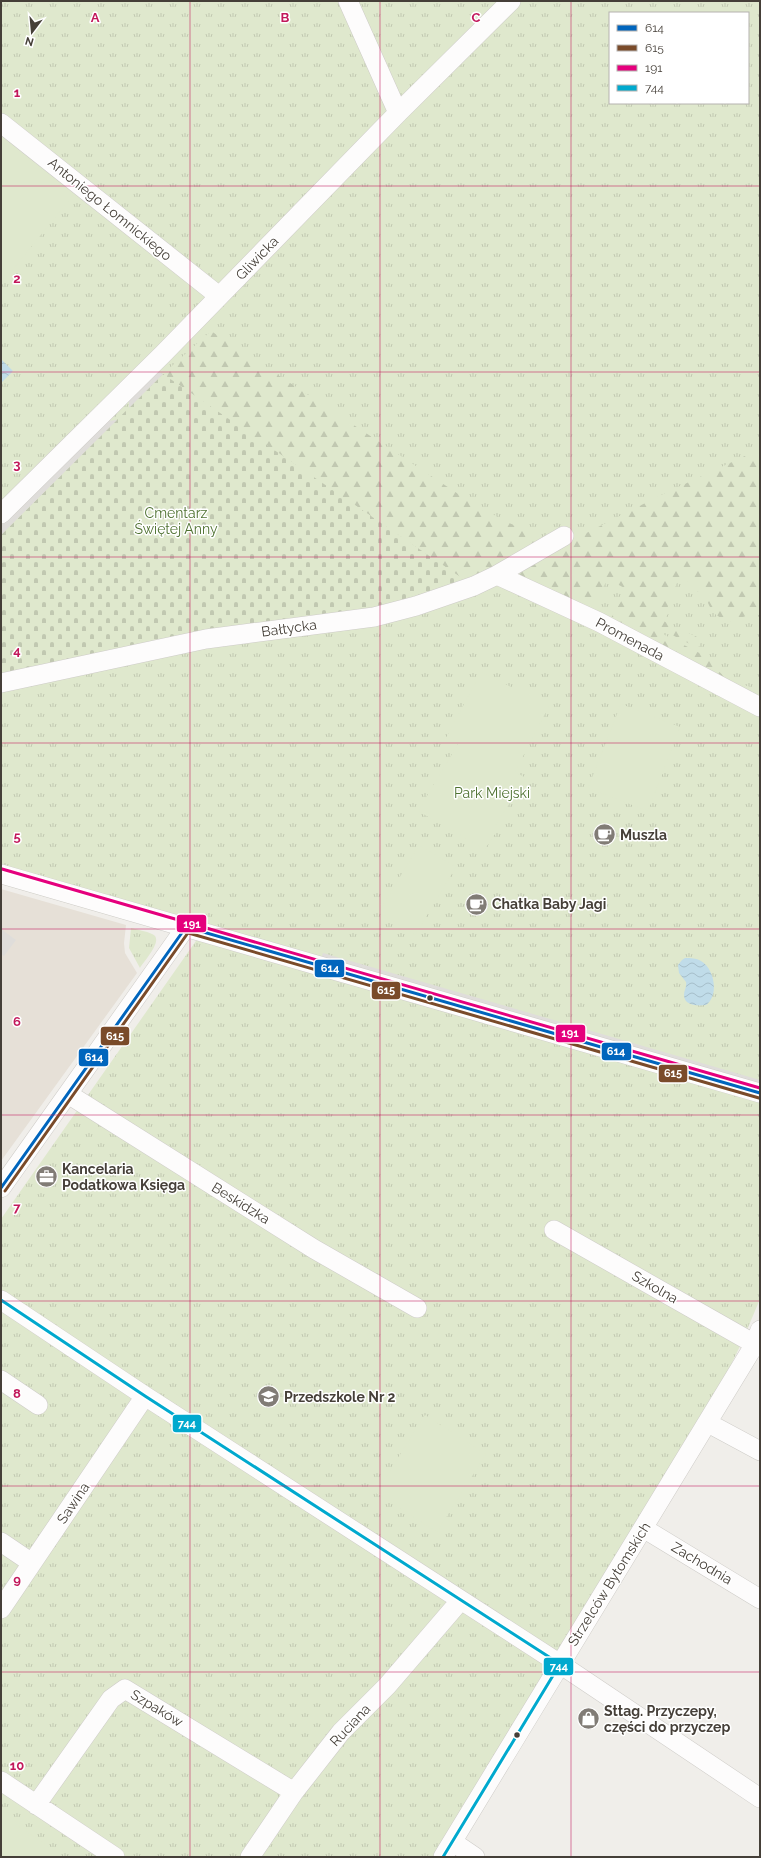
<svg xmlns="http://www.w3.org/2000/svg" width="761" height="1858" font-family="Raleway,sans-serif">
  <defs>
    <pattern id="grass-tufts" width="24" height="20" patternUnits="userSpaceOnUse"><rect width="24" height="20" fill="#dfe8cd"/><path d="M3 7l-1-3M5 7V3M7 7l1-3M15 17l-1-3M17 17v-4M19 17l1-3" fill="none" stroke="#c1c8b1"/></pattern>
    <pattern id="forest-firs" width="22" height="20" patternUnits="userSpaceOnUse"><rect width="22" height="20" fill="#dfe8cd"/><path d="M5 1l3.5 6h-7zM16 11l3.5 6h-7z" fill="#c1c8b1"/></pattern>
    <pattern id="cemetery-stones" width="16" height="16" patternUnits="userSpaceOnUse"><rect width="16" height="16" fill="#dfe8cd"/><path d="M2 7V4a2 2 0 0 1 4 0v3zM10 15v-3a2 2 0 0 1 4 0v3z" fill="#c1c8b1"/></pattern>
    <pattern id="water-waves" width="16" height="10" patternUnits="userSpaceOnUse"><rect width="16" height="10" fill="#c0dce9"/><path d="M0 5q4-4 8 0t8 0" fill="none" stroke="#a6bec9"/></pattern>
  </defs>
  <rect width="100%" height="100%" fill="#f0eeea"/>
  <!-- education -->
  <path fill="#e6e0d7" d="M1,889L126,925L124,943L125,953L137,973L1,1161Z"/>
  <!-- grass -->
  <path fill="url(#grass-tufts)" fill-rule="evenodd" d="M1,1H760V1299L741,1344L688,1454L437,1857H1V1219L198,938L134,920L133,922L1,884ZM610,13H748V103H610Z
    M131,928C138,930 146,931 152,934C165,939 144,961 140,968L129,948Z"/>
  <!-- forest -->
  <path fill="url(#forest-firs)" fill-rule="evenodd" d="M211,331L472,503L541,540L466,581L163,374Z
    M760,449V615L752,614L728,622C711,613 711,610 704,593L699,591L690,594L692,587L690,582L682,579L678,581L668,600L671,601L666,610L669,612L664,621L676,628H678L697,637L703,638L698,648L686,642L687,639L682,636L680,639L657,627L655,630L711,659C715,678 745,684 760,691V703L516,576L555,549L661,495ZM608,579L628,590L611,618L591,607Z"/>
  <!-- cemetery -->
  <path fill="url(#cemetery-stones)" d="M163,374L466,581L388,606L1,677V535Z"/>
  <!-- garden -->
  <path fill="#dfe8cd" d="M3,136L74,194L1,284V139Z
    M481,672L549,706L515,772L526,778L495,826V834L485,849L418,811L458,744L446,738Z
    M621,704L680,727L648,811L588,788Z
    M419,845L456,867L415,935L379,912Z
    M425,1415L486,1454L437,1532L376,1493Z
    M1,1814L63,1857H1Z"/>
  <!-- parking -->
  <path fill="#dfddda" d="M157,371L163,374L129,408V398Z
    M117,420L1,535V525L107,421Z
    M1,929L16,940L4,956L1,954Z
    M323,953L760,1080V1085L321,958Z"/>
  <!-- water -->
  <path fill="url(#water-waves)" d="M1,359L13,371L1,383Z
    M685,958C691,958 696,958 701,961C715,969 719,996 706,1005C698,1006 684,1006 684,995C684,990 687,988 686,982L679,973L678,965L682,960Z"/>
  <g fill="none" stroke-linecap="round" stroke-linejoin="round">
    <defs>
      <path id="minor" d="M348,1L398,113
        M1,123L219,296
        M1,514L163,354L398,113L511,1
        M497,575L599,622L760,707
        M1,683L206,639L374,617L416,606L474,586L497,575L564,536
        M1,874L760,1093
        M68,1094L314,1249L417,1308
        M1,1188L186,927
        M554,1230L760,1347
        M1,1300L145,1396L560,1664L760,1798
        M1,1380L38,1405
        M708,1423L760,1451
        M643,1528L760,1599
        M1,1542L32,1563
        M1,1609L145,1396
        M1,1781L115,1857
        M36,1805L111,1699L125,1689L294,1792
        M453,1842L475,1857
        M250,1857L294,1792L341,1732L387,1686L460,1601
        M443,1857L744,1362L755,1344L760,1330"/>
    </defs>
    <!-- minor casing -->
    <use href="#minor" stroke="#ceccc8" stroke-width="20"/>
    <!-- minor -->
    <use href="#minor" stroke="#fdfcfc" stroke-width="19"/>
    <defs>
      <path id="bus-1" d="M186,927L760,1093
        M1,1188L186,927"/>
      <path id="bus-2" d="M185,932L759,1098
        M5,1191L190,930"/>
      <path id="bus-3" d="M2,869L760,1088"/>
      <path id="bus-4" d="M1,1300L145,1396L560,1664L443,1857"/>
    </defs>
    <!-- bus-1 casing -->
    <use href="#bus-1" stroke="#fff" stroke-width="6"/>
    <!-- bus-2 casing -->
    <use href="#bus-2" stroke="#fff" stroke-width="6"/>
    <!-- bus-3 casing -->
    <use href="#bus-3" stroke="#fff" stroke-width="6"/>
    <!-- bus-4 casing -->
    <use href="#bus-4" stroke="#fff" stroke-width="6"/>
    <!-- bus-1 -->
    <use href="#bus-1" stroke="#0065bd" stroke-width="3"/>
    <!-- bus-2 -->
    <use href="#bus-2" stroke="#7a4b2a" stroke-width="3"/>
    <!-- bus-3 -->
    <use href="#bus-3" stroke="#e5007d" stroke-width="3"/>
    <!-- bus-4 -->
    <use href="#bus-4" stroke="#00a9ce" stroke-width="3"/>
  </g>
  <!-- grid -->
  <path fill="none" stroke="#c2185b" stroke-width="1" stroke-opacity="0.55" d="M190,1V1857M380,1V1857M571,1V1857M1,186H760M1,372H760M1,557H760M1,743H760M1,929H760M1,1115H760M1,1301H760M1,1486H760M1,1672H760"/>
  <!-- icons -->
  <defs>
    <symbol id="cafe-disc" viewBox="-11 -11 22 22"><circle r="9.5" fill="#817c76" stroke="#fff"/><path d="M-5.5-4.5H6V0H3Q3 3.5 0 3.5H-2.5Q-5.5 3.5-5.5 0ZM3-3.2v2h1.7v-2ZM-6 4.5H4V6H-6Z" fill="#fff"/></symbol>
    <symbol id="office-disc" viewBox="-11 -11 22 22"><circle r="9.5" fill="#817c76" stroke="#fff"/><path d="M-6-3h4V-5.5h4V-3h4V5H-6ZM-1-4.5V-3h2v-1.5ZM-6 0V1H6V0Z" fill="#fff"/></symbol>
    <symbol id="school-disc" viewBox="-11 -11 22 22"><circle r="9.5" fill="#817c76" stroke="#fff"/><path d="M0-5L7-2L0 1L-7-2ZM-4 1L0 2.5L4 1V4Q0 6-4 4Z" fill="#fff"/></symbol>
    <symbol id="shop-disc" viewBox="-11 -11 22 22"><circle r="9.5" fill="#817c76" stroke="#fff"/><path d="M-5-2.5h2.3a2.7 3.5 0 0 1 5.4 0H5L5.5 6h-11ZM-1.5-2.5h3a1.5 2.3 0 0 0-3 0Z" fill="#fff"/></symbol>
  </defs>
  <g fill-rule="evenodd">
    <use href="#cafe-disc" x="592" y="822" width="25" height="25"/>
    <use href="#cafe-disc" x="464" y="892" width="25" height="25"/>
    <use href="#office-disc" x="34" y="1164" width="25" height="25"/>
    <use href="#school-disc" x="256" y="1384" width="25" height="25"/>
    <use href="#shop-disc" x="576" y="1706" width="25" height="25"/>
  </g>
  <!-- markers -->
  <g fill="#453f38" stroke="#fff" stroke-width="1.5">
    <circle cx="430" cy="998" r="3.5"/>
    <circle cx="517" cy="1735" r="3.5"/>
  </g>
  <g text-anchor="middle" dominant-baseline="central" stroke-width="3" stroke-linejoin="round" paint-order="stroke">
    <!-- street labels -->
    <g font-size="14" fill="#453f38" stroke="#fff">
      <text transform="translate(110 209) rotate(39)">Antoniego Łomnickiego</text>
      <text transform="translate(257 258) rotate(-46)">Gliwicka</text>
      <text transform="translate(289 628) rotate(-8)">Bałtycka</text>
      <text transform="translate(630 639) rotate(28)">Promenada</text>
      <text transform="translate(241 1203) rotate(32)">Beskidzka</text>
      <text transform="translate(655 1287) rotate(30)">Szkolna</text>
      <text transform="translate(73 1503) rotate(-56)">Sawina</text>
      <text transform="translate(702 1563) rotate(31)">Zachodnia</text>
      <text transform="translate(609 1584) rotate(-58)">Strzelców Bytomskich</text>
      <text transform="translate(157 1708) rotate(31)">Szpaków</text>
      <text transform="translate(350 1725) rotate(-47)">Ruciana</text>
    </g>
    <!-- park labels -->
    <g font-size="14" fill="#4e7130" stroke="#fff">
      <text x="176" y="513">Cmentarz<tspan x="176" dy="16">Świętej Anny</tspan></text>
      <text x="492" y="793">Park Miejski</text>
    </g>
    <!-- poi labels -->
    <g font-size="14" font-weight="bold" fill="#453f38" stroke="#fff" text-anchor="start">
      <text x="620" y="835">Muszla</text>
      <text x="492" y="904">Chatka Baby Jagi</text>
      <text x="62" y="1169">Kancelaria<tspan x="62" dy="16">Podatkowa Księga</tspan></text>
      <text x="284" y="1397">Przedszkole Nr 2</text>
      <text x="604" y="1711">Sttag. Przyczepy,<tspan x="604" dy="16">części do przyczep</tspan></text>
    </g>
  </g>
  <g font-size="13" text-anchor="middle" font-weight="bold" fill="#c2185b" stroke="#fff" stroke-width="3" stroke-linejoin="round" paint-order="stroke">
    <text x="95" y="22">A</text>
    <text x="285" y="22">B</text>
    <text x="476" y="22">C</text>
    <text x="17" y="97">1</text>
    <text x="17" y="283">2</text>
    <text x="17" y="469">3</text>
    <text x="17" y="655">4</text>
    <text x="17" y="841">5</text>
    <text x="17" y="1026">6</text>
    <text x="17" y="1212">7</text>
    <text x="17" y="1398">8</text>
    <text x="17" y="1584">9</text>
    <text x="17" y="1770">10</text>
  </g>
  <g stroke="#fff" stroke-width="1.5">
    <rect x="176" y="914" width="31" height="19" rx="4" fill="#e5007d"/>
    <rect x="314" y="959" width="31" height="19" rx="4" fill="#0065bd"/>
    <rect x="371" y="981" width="30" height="19" rx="4" fill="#7a4b2a"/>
    <rect x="555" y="1024" width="31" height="19" rx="4" fill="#e5007d"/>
    <rect x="100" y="1026" width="30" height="20" rx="4" fill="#7a4b2a"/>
    <rect x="601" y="1042" width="31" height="19" rx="4" fill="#0065bd"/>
    <rect x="78" y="1048" width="31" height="19" rx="4" fill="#0065bd"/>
    <rect x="658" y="1064" width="30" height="19" rx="4" fill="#7a4b2a"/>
    <rect x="172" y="1414" width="30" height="19" rx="4" fill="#00a9ce"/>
    <rect x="543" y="1657" width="31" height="19" rx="4" fill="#00a9ce"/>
  </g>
  <g font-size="11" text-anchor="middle" font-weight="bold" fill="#fff">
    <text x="192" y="928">191</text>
    <text x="330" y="972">614</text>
    <text x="386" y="994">615</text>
    <text x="570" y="1037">191</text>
    <text x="115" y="1040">615</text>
    <text x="616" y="1055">614</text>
    <text x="94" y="1061">614</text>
    <text x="673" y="1077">615</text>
    <text x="187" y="1427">744</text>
    <text x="559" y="1670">744</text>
  </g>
  <!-- border -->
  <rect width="761" height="1858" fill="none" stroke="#453f38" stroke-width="4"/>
  <!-- legend -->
  <rect x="609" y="12" width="140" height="92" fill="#ffffff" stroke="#b5b2af"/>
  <rect x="617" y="25" width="20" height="6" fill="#0065bd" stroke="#b5b2af"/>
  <text x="645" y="32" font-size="12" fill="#453f38">614</text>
  <rect x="617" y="45" width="20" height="6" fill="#7a4b2a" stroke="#b5b2af"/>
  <text x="645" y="52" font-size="12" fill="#453f38">615</text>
  <rect x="617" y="65" width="20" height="6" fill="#e5007d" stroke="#b5b2af"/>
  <text x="645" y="72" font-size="12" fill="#453f38">191</text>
  <rect x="617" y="85" width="20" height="6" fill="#00a9ce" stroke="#b5b2af"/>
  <text x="645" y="92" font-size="12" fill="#453f38">744</text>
  <!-- north arrow -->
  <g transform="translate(32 32) rotate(196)" stroke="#ffffff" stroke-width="3" paint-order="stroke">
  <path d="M0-3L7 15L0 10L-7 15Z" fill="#453f38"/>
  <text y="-6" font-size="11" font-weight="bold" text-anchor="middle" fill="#453f38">N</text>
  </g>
</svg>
